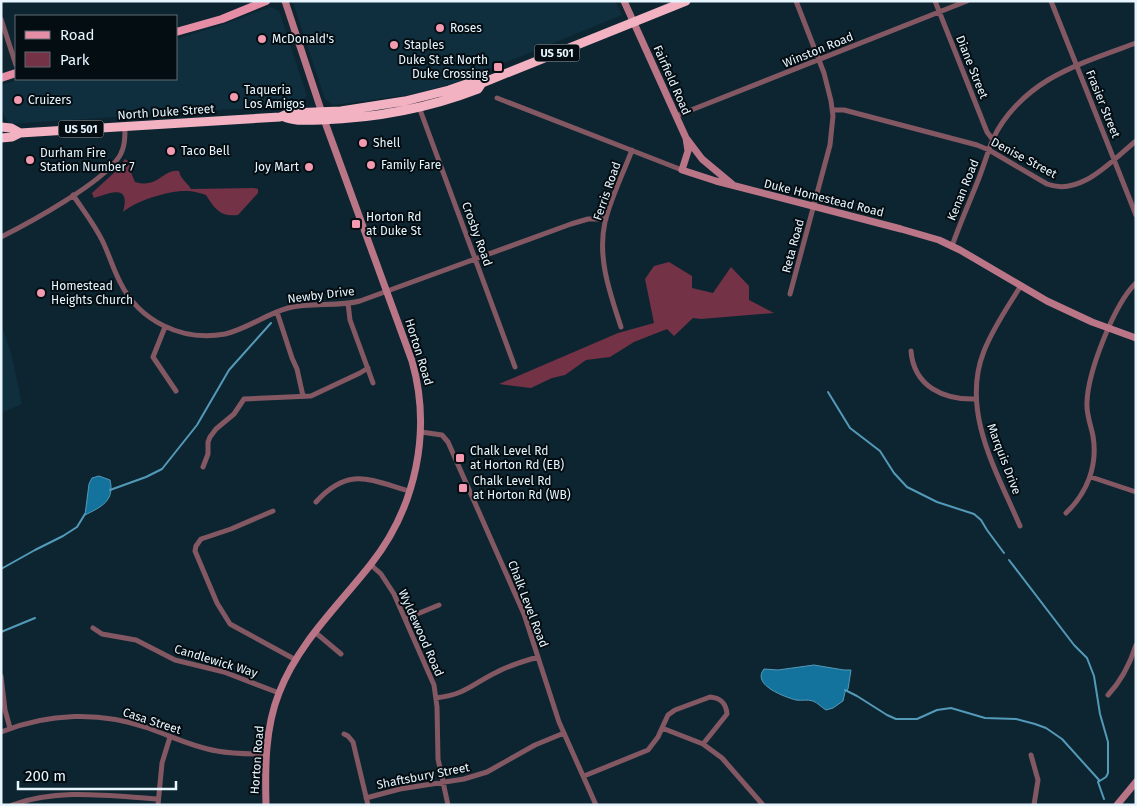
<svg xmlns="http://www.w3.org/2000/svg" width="1137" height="806" font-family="'Fira Sans',sans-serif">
  <rect width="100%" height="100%" fill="#0d2531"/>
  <!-- built -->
  <path fill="#0f2f3f" d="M294,1H615L622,15L455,83L408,95L333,105L325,99L293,3Z
    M270,7L279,11L307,96L294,105L9,124L1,110V85L21,79H176V39L225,24Z
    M1,324L11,353L22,404L1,413Z"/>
  <!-- green -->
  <path fill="#733246" d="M125,159L128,161L132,175L135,182C159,189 162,169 179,171C181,180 187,182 191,189L254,188L258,189V193L238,215C220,217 215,209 206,195C200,193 193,191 187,191C170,190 135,201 123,212C131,183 110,193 94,198L92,193L116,171Z
    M669,262L692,276V288L713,293L731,267L749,286V300L774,313L701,319L693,318L674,336L667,329L634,342L610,357L586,360L565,375L552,378L531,388L499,384L618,333L654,323L645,279L654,266Z"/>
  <!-- water -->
  <path fill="#14739c" stroke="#539ab9" d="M99,476L110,480C115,501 101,507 85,515L89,484L92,478Z
    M814,665L844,670H851L848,689L845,692L843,701L833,708L826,710C821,707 818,703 813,701C807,699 802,701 796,700C785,697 751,685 764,669L778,670Z"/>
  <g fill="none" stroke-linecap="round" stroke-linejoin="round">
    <!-- stream -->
    <path stroke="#539ab9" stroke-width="2" d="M828,392L850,428L880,451L894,473L907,487L937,502L974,514L981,520L987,530L1004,553
      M110,490L146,477L162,469L197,425L229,370L271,323
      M1009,560L1074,645L1087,658L1094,676L1100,714L1108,742V773L1106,777L1098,782
      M1,569L35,550L63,536L77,527L85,514
      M1,632L35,618
      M845,690L857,696L887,715L896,719H917L937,710L951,708L985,718L1016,719L1035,724L1046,728L1062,739L1099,780L1098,782L1104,799"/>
    <!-- street -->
    <path stroke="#835863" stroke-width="5" d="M935,1L987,132L993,140
      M1051,1L1136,215
      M1,19L16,65
      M497,98L682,170
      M419,107L515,367
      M833,110H844L977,145L989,150L1047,184C1081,197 1112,160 1136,141
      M676,116L967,1
      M73,195C83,210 94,224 102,240C109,254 113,269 120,282C139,321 182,342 225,334C247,329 266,314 288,308C312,302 337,307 360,301L571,224L588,219H606
      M1,237C31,222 102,183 119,157C125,148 125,137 125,127
      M952,246C960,223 970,201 979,178C984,165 988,151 993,139C1004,115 1025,94 1048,80C1075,64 1106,54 1136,43
      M790,294L830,145L833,116L831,101L824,73L796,1
      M348,303L350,320L373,383
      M277,312L292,358L297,369L303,396
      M165,327L153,357L176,391
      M621,327C610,293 597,258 605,222C611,197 623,174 632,150
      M911,351C914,387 944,400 976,399
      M421,432L442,435L448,442L524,614L559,722L596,805
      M203,467L208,454V442L210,437L216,429L234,414L244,399L311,396L360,373L368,368
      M1091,477L1136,492
      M316,502C349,466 370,480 409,491
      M273,511L231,529L201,539L196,546L195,551L217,603L230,624L296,660
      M1066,513C1087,493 1098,466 1093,436C1091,425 1086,414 1087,402C1088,372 1114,304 1136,283
      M1020,526C997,472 960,411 984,351C993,328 1007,308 1020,287
      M371,565L381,574L394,594L434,685L437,707L438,759L448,805
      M405,619L439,605
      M93,628L102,634L136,640L175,660L224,672L279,693
      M316,633L341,654
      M1,676L5,710L10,728
      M1108,695C1122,680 1130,664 1136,645
      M436,698C467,694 472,684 497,672C510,665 524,661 538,657
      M662,728L668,715L675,710L710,697C721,698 726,703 727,714L703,744
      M1,732C48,713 100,711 148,728C171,736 192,747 217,751C233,754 250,754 266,754
      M344,734L348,736L353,742L368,805
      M1031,755L1038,780L1034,805
      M584,776L648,750L658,737L662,728L703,744L722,758L763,805
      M366,798L400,789L464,779L487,772L535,745L564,733
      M12,805C59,788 109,796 158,799
      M158,805L162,763L170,737"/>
    <!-- secondary -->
    <path stroke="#ba7687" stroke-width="7" d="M624,1L686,138L688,151L682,170L716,181L901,229L939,240L960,250L1047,301L1092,322L1136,338
      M687,139L702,159L732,184
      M266,805C265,768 265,728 279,693C298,643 339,605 371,564C416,507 432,431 412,361L326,125L285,1
      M1117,805L1136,782"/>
    <!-- primary -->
    <path stroke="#e58da4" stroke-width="8" d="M176,32L222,19L266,1
      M1,78L16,73"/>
    <!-- highway -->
    <path stroke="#f2b2c1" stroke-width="9" d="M284,117C295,122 309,120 321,120C375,118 429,108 478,89L482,83
      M1,127L11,128L20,133L36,132L280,117L289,113L341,111L405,101L449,90L475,81L482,83L686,1
      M1,138L12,137L20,133"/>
  </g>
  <!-- markers -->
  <g fill="#f29ab0" stroke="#040d12" stroke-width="2">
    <circle cx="440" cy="28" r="5"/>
    <circle cx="262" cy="39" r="5"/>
    <circle cx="394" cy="45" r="5"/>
    <rect x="493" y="62" width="10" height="10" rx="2.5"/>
    <circle cx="234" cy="97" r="5"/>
    <circle cx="18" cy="100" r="5"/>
    <circle cx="363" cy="143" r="5"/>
    <circle cx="171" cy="151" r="5"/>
    <circle cx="30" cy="160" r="5"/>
    <circle cx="371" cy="165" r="5"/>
    <circle cx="309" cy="167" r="5"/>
    <rect x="351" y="219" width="10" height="10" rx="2.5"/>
    <circle cx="41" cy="293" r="5"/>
    <rect x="455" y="453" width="10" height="10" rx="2.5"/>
    <rect x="458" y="483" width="10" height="10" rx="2.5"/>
  </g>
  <g text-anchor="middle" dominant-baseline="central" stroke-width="4" stroke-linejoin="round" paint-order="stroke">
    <!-- shield labels -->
    <g fill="#040d12" stroke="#a3afb7" stroke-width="1">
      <rect x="534.5" y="44.5" width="45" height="17" rx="4"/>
      <rect x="58.5" y="120.5" width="45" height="17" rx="4"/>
    </g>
    <g font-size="11" font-weight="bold" fill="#e7f5fe">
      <text x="557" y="53">US 501</text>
      <text x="81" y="129">US 501</text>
    </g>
    <!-- poi labels -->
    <g font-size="12" fill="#e7f5fe" stroke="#040d12" text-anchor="start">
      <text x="450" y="28">Roses</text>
      <text x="272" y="39">McDonald's</text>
      <text x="404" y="45">Staples</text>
      <text x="488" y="60" text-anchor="end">Duke St at North<tspan x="488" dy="14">Duke Crossing</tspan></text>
      <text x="244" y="90">Taqueria<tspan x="244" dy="14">Los Amigos</tspan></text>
      <text x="28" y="100">Cruizers</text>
      <text x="373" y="143">Shell</text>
      <text x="181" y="151">Taco Bell</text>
      <text x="40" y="153">Durham Fire<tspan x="40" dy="14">Station Number 7</tspan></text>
      <text x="381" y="165">Family Fare</text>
      <text x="299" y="167" text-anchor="end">Joy Mart</text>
      <text x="366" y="217">Horton Rd<tspan x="366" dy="14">at Duke St</tspan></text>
      <text x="51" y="286">Homestead<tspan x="51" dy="14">Heights Church</tspan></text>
      <text x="470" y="451">Chalk Level Rd<tspan x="470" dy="14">at Horton Rd (EB)</tspan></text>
      <text x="473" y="481">Chalk Level Rd<tspan x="473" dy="14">at Horton Rd (WB)</tspan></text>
    </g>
    <!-- street labels -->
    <g font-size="12" fill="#e7f5fe" stroke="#040d12">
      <text transform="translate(818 50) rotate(-22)">Winston Road</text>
      <text transform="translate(972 67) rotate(68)">Diane Street</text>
      <text transform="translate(672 80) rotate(66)">Fairfield Road</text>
      <text transform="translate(1103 104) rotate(68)">Frasier Street</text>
      <text transform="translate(166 112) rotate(-4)">North Duke Street</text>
      <text transform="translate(1024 158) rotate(28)">Denise Street</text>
      <text transform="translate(963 190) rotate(-68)">Kenan Road</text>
      <text transform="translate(607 191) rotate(-71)">Ferris Road</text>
      <text transform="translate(824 198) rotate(14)">Duke Homestead Road</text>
      <text transform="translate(477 234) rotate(70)">Crosby Road</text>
      <text transform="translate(793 246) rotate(-75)">Reta Road</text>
      <text transform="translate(321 295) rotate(-7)">Newby Drive</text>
      <text transform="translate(419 352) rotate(73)">Horton Road</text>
      <text transform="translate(1004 459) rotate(69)">Marquis Drive</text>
      <text transform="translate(528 604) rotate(69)">Chalk Level Road</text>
      <text transform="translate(421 633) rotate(66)">Wyldewood Road</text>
      <text transform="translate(216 661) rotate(17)">Candlewick Way</text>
      <text transform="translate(152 721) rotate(18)">Casa Street</text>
      <text transform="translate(257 760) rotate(-86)">Horton Road</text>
      <text transform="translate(423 776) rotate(-11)">Shaftsbury Street</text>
    </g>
  </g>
  <!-- border -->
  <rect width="1137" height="806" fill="none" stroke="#e7f5fe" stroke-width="5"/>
  <!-- legend -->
  <rect x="15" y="15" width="162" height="65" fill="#040d12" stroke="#5f6a70"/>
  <rect x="25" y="31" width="25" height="8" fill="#e58da4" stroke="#5f6a70"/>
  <text x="60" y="40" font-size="15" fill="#e7f5fe">Road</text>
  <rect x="25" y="52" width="25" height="15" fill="#733246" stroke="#5f6a70"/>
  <text x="60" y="65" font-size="15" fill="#e7f5fe">Park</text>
  <!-- scale -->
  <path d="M18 781v8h158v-8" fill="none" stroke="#e7f5fe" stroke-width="2.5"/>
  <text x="25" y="781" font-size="15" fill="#e7f5fe" stroke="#040d12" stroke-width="4" paint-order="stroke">200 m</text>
</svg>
